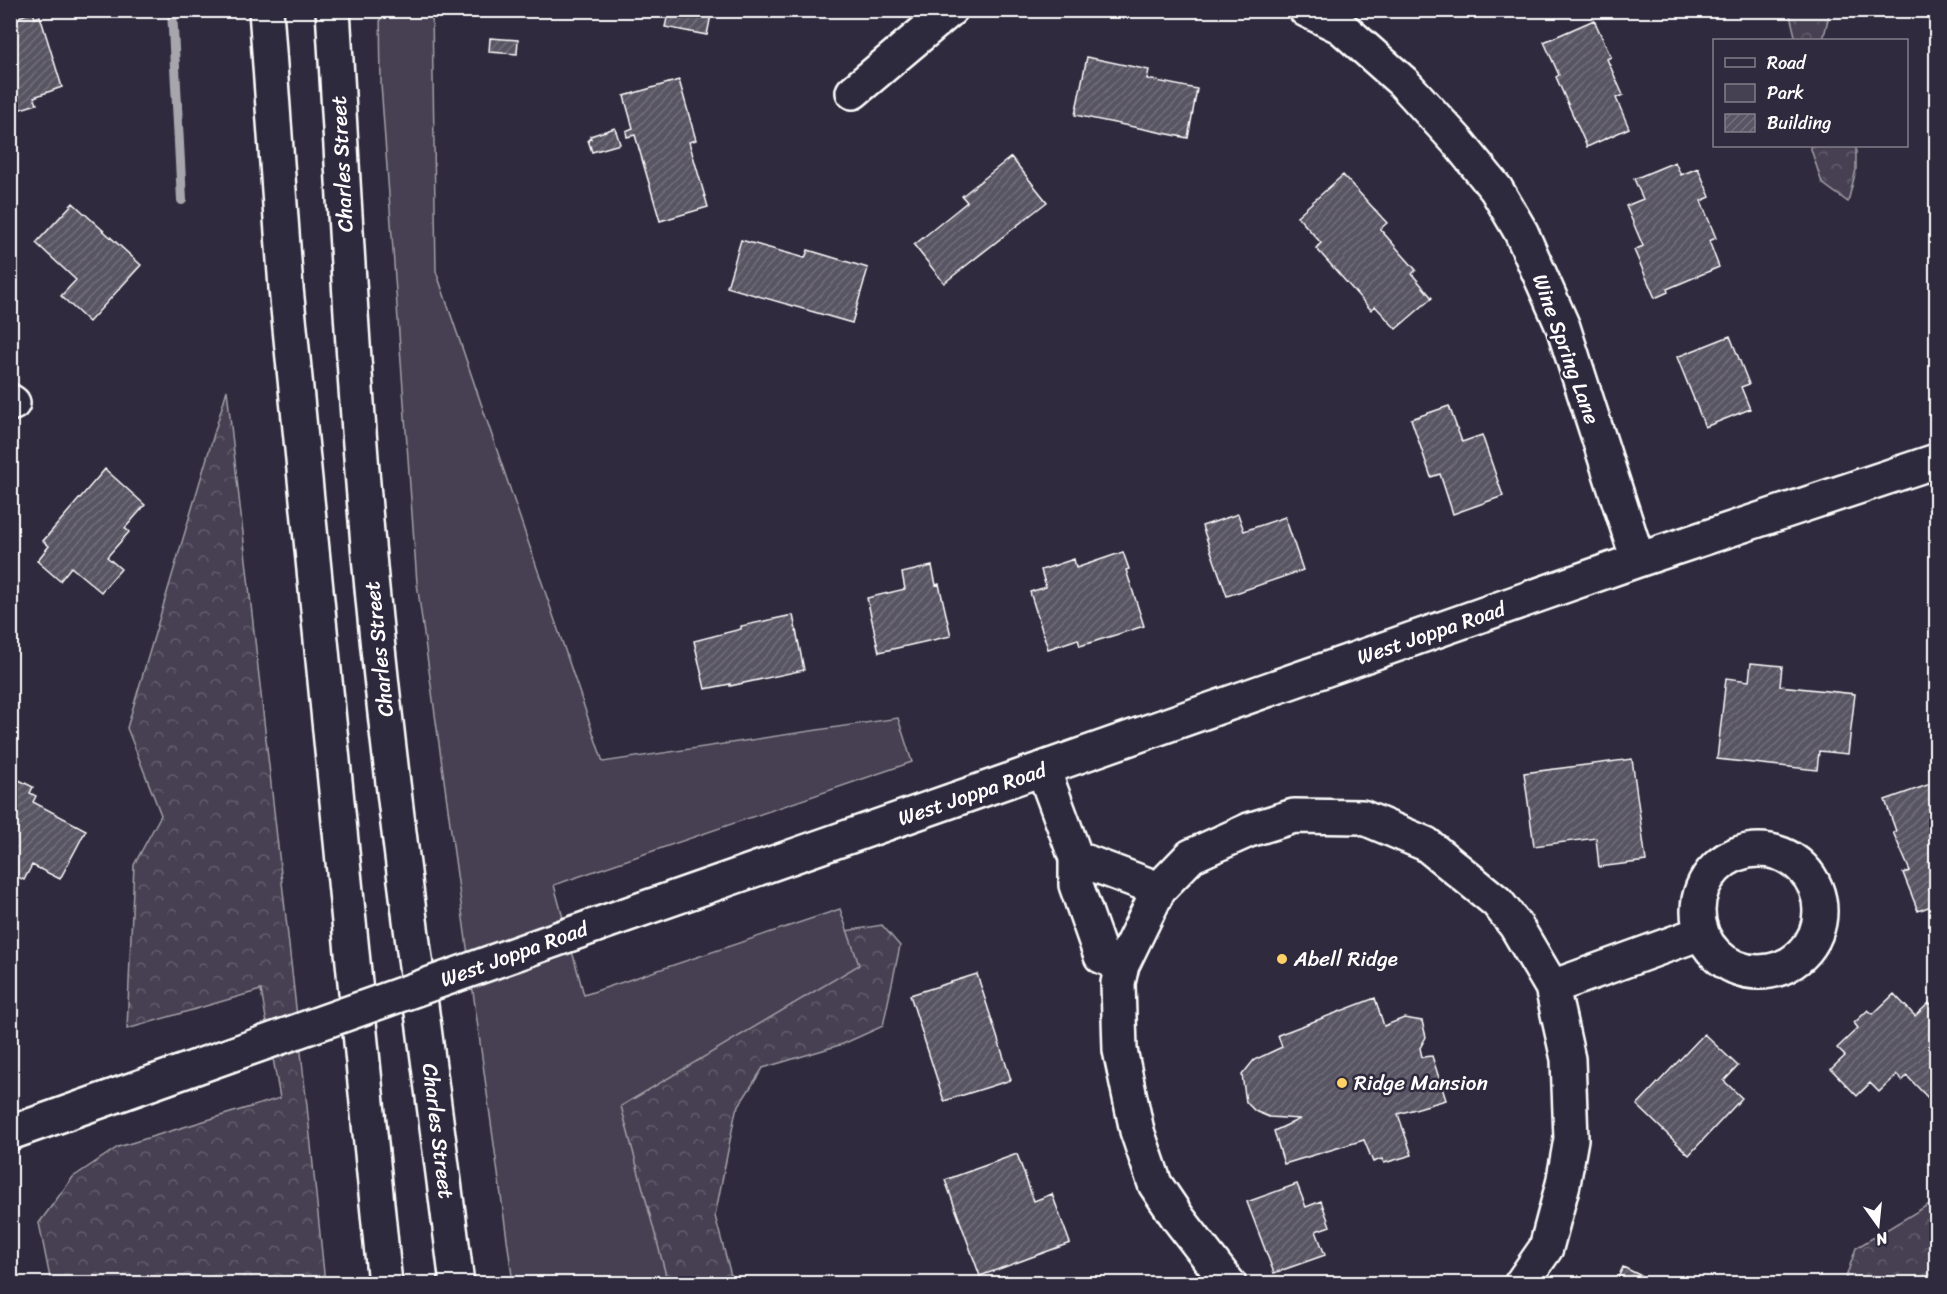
<svg xmlns="http://www.w3.org/2000/svg" width="1947" height="1294" font-family="Sriracha,sans-serif">
  <defs>
    <pattern id="forest-crowns" width="20" height="18" patternUnits="userSpaceOnUse" patternTransform="scale(1.5)"><rect width="20" height="18" fill="#464152"/><path d="M2 6a3 3 0 1 1 6 0M12 15a3 3 0 1 1 6 0" fill="none" stroke="#625e6c"/></pattern>
    <pattern id="building-hatch" width="6" height="6" patternUnits="userSpaceOnUse" patternTransform="scale(1.5)"><rect width="6" height="6" fill="#595564"/><path d="M-1 1l2-2M0 6l6-6M5 7l2-2" fill="none" stroke="#726e7b"/></pattern>
  </defs>
  <rect width="100%" height="100%" fill="#2f2a3d"/>
  <filter id="ink" filterUnits="userSpaceOnUse"><feTurbulence type="fractalNoise" baseFrequency=".0167" numOctaves="2"/><feDisplacementMap in="SourceGraphic" scale="12" xChannelSelector="R" yChannelSelector="G"/><feConvolveMatrix kernelMatrix="1 2 1 2 8 2 1 2 1" color-interpolation-filters="sRGB"/></filter>
  <g filter="url(#ink)">
    <!-- forest -->
    <path fill="url(#forest-crowns)" stroke="#a2a0a8" stroke-width="1.5" d="M1789,11H1830L1823,40H1796Z
      M1810,146H1856V170L1848,202L1822,183Z
      M227,390L307,1106L325,1283H51L39,1223L73,1177L118,1147L280,1098L261,990L127,1029L134,865L161,815L127,728Z
      M882,925L900,946L883,1026L843,1044L763,1068L736,1110L715,1216L733,1283H516L532,1015L791,940Z
      M1936,1200V1283H1844L1856,1248Z"/>
    <!-- park -->
    <path fill="#464152" stroke="#a2a0a8" stroke-width="1.5" d="M380,11H432L436,271L603,762L898,718L912,762L554,885L584,995L840,909L859,965L621,1106L668,1283H513L417,583L381,84Z"/>
    <g fill="none" stroke-linecap="round" stroke-linejoin="round">
      <!-- stream -->
      <path stroke="#a7a6ad" stroke-width="10" d="M172,10L182,200"/>
    </g>
    <!-- building -->
    <path fill="url(#building-hatch)" stroke="#fff" stroke-width="1.5" d="M669,10H712L707,35L665,27Z
      M33,12L35,18L40,16L62,87L34,97L37,104L11,112L10,29H13L11,24L15,22L13,19Z
      M1594,20L1611,57L1607,59L1623,95L1616,98L1629,128L1587,147L1556,77L1559,75L1544,42Z
      M490,38L518,40L517,54L489,52Z
      M1087,57L1149,70L1147,79L1197,89L1188,138L1075,115Z
      M679,80L696,140L689,142L708,207L660,221L635,135L627,137L626,131L633,128L624,96Z
      M615,128L620,144L592,152L588,140L591,139L590,136Z
      M1011,157L1047,202L944,283L914,245L967,202L962,196Z
      M1675,162L1681,175L1698,168L1710,197L1701,201L1716,238L1709,241L1719,267L1667,289L1668,292L1655,298L1634,250L1643,246L1626,206L1643,199L1634,179Z
      M1343,175L1387,223L1380,229L1416,270L1412,274L1432,298L1396,329L1375,306L1371,310L1316,248L1321,243L1297,216Z
      M73,203L141,265L89,322L61,296L76,280L36,243Z
      M741,240L805,258L808,250L868,268L852,323L727,287Z
      M1730,336L1749,384L1741,387L1750,409L1705,427L1677,357Z
      M1449,406L1462,442L1482,435L1503,496L1453,514L1440,474L1431,477L1411,419Z
      M105,469L145,505L125,528L129,532L107,557L121,569L101,592L71,567L60,581L37,561L49,546L43,541Z
      M1238,514L1244,531L1285,517L1303,570L1227,596L1202,526Z
      M1123,552L1129,569L1126,570L1144,626L1080,646L1078,639L1048,649L1030,592L1046,587L1041,570L1074,559L1076,568Z
      M932,566L936,585L939,584L951,636L879,652L867,598L905,589L902,573Z
      M793,615L804,670L730,686V684L705,689L694,641L741,629V626Z
      M1751,663L1782,666L1780,686L1855,694L1848,754L1819,751L1817,770L1717,759L1726,678L1749,681Z
      M1632,759L1646,861L1599,867L1596,838L1534,846L1524,773Z
      M17,779L33,787L30,793L36,796L33,802L86,830L60,879L32,865L24,880L10,873V790Z
      M1936,782V904L1918,911L1903,873L1910,871L1893,832L1896,831L1885,800Z
      M977,974L1011,1080L944,1101L910,995Z
      M1894,994L1915,1016L1929,1003L1936,1011V1098L1935,1097L1931,1101L1907,1076L1902,1081L1897,1075L1879,1092L1870,1083L1857,1096L1831,1069L1845,1056L1837,1048L1858,1028L1854,1023L1868,1010L1873,1014Z
      M1375,998L1384,1026L1404,1018L1422,1021L1426,1037L1420,1048L1422,1057L1432,1056L1446,1100L1398,1114L1412,1155L1384,1163L1382,1159L1373,1162L1364,1140L1284,1164L1274,1131L1300,1119L1269,1117L1255,1111L1246,1102L1242,1075L1254,1060L1282,1047L1278,1035Z
      M1704,1034L1738,1066L1724,1081L1742,1098L1689,1155L1637,1105Z
      M1017,1154L1034,1201L1052,1194L1070,1243L980,1276L945,1180Z
      M1297,1184L1306,1207L1321,1201L1330,1226L1316,1231L1325,1255L1274,1273L1247,1202Z
      M1623,1267L1658,1284H1615Z"/>
    <g fill="none" stroke-linecap="round" stroke-linejoin="round">
      <defs>
        <path id="minor" d="M1306,10L1341,27L1403,82L1457,141L1496,189L1521,232L1563,327L1638,560
          M853,92L950,10
          M10,401L13,403
          M1043,769L1076,858V885L1101,956L1122,965
          M1698 911a61 61 0 1 1 122 0a61 61 0 1 1-122 0Z
          M1076,858L1159,889
          M591,927L1638,560L1936,461
          M1552,987L1701,933
          M10,1133L154,1082
          M1229,1284L1178,1218L1155,1184L1137,1131L1120,1050L1118,983L1122,965L1159,889L1191,856L1249,830L1294,816L1362,817L1426,844L1497,902L1516,926L1552,987L1568,1059L1571,1139L1563,1184L1546,1248L1521,1284"/>
        <path id="major" d="M266,10L286,288L385,1284
          M333,10C344,192 353,374 369,556C391,799 427,1041 457,1284"/>
      </defs>
      <!-- minor casing -->
      <use href="#minor" stroke="#fff" stroke-width="38"/>
      <!-- major casing -->
      <use href="#major" stroke="#fff" stroke-width="38"/>
      <!-- minor -->
      <use href="#minor" stroke="#2f2a3d" stroke-width="33"/>
      <!-- major -->
      <use href="#major" stroke="#2f2a3d" stroke-width="33"/>
      <defs>
        <path id="minor-bridge" d="M154,1082L591,927"/>
      </defs>
      <!-- minor-bridge casing -->
      <use href="#minor-bridge" stroke="#fff" stroke-width="38" stroke-linecap="butt"/>
      <!-- minor-bridge -->
      <use href="#minor-bridge" stroke="#2f2a3d" stroke-width="33"/>
    </g>
  </g>
  <!-- markers -->
  <g fill="#ffd166" stroke="#2f2a3d" stroke-width="2">
    <circle cx="1282" cy="959" r="6"/>
    <circle cx="1342" cy="1083" r="6"/>
  </g>
  <g text-anchor="middle" dominant-baseline="central" stroke-width="5" stroke-linejoin="round" paint-order="stroke">
    <!-- street labels -->
    <g font-size="21" fill="#fff" stroke="#2f2a3d">
      <text transform="translate(342 164) rotate(-93)">Charles Street</text>
      <text transform="translate(1566 349) rotate(70)">Wine Spring Lane</text>
      <text transform="translate(1431 633) rotate(-19)">West Joppa Road</text>
      <text transform="translate(379 649) rotate(-96)">Charles Street</text>
      <text transform="translate(972 794) rotate(-19)">West Joppa Road</text>
      <text transform="translate(514 954) rotate(-20)">West Joppa Road</text>
      <text transform="translate(438 1131) rotate(83)">Charles Street</text>
    </g>
    <!-- poi labels -->
    <g font-size="21" fill="#fff" stroke="#2f2a3d" text-anchor="start">
      <text x="1294" y="959">Abell Ridge</text>
      <text x="1354" y="1083">Ridge Mansion</text>
    </g>
  </g>
  <!-- margin -->
  <rect width="1947" height="1294" fill="none" stroke="#2f2a3d" stroke-width="36"/>
  <rect x="18" y="18" width="1911" height="1258" fill="none" stroke="#fff" stroke-width="2" filter="url(#ink)"/>
  <!-- legend -->
  <rect x="1713" y="39" width="195" height="108" fill="#2f2a3d" stroke="#827f8b" stroke-width="1.5"/>
  <rect x="1725" y="58" width="30" height="9" fill="#2f2a3d" stroke="#827f8b" stroke-width="1.5"/>
  <text x="1767" y="69" font-size="18" fill="#ffffff">Road</text>
  <rect x="1725" y="84" width="30" height="18" fill="#464152" stroke="#827f8b" stroke-width="1.5"/>
  <text x="1767" y="99" font-size="18" fill="#ffffff">Park</text>
  <rect x="1725" y="114" width="30" height="18" fill="url(#building-hatch)" stroke="#827f8b" stroke-width="1.5"/>
  <text x="1767" y="129" font-size="18" fill="#ffffff">Building</text>
  <!-- north arrow -->
  <g transform="translate(1878 1225) rotate(165)" stroke="#2f2a3d" stroke-width="4.5" paint-order="stroke">
  <path d="M0-4.5L10 22L0 15L-10 22Z" fill="#ffffff"/>
  <text y="-9" font-size="16" font-weight="bold" text-anchor="middle" fill="#ffffff">N</text>
  </g>
</svg>
